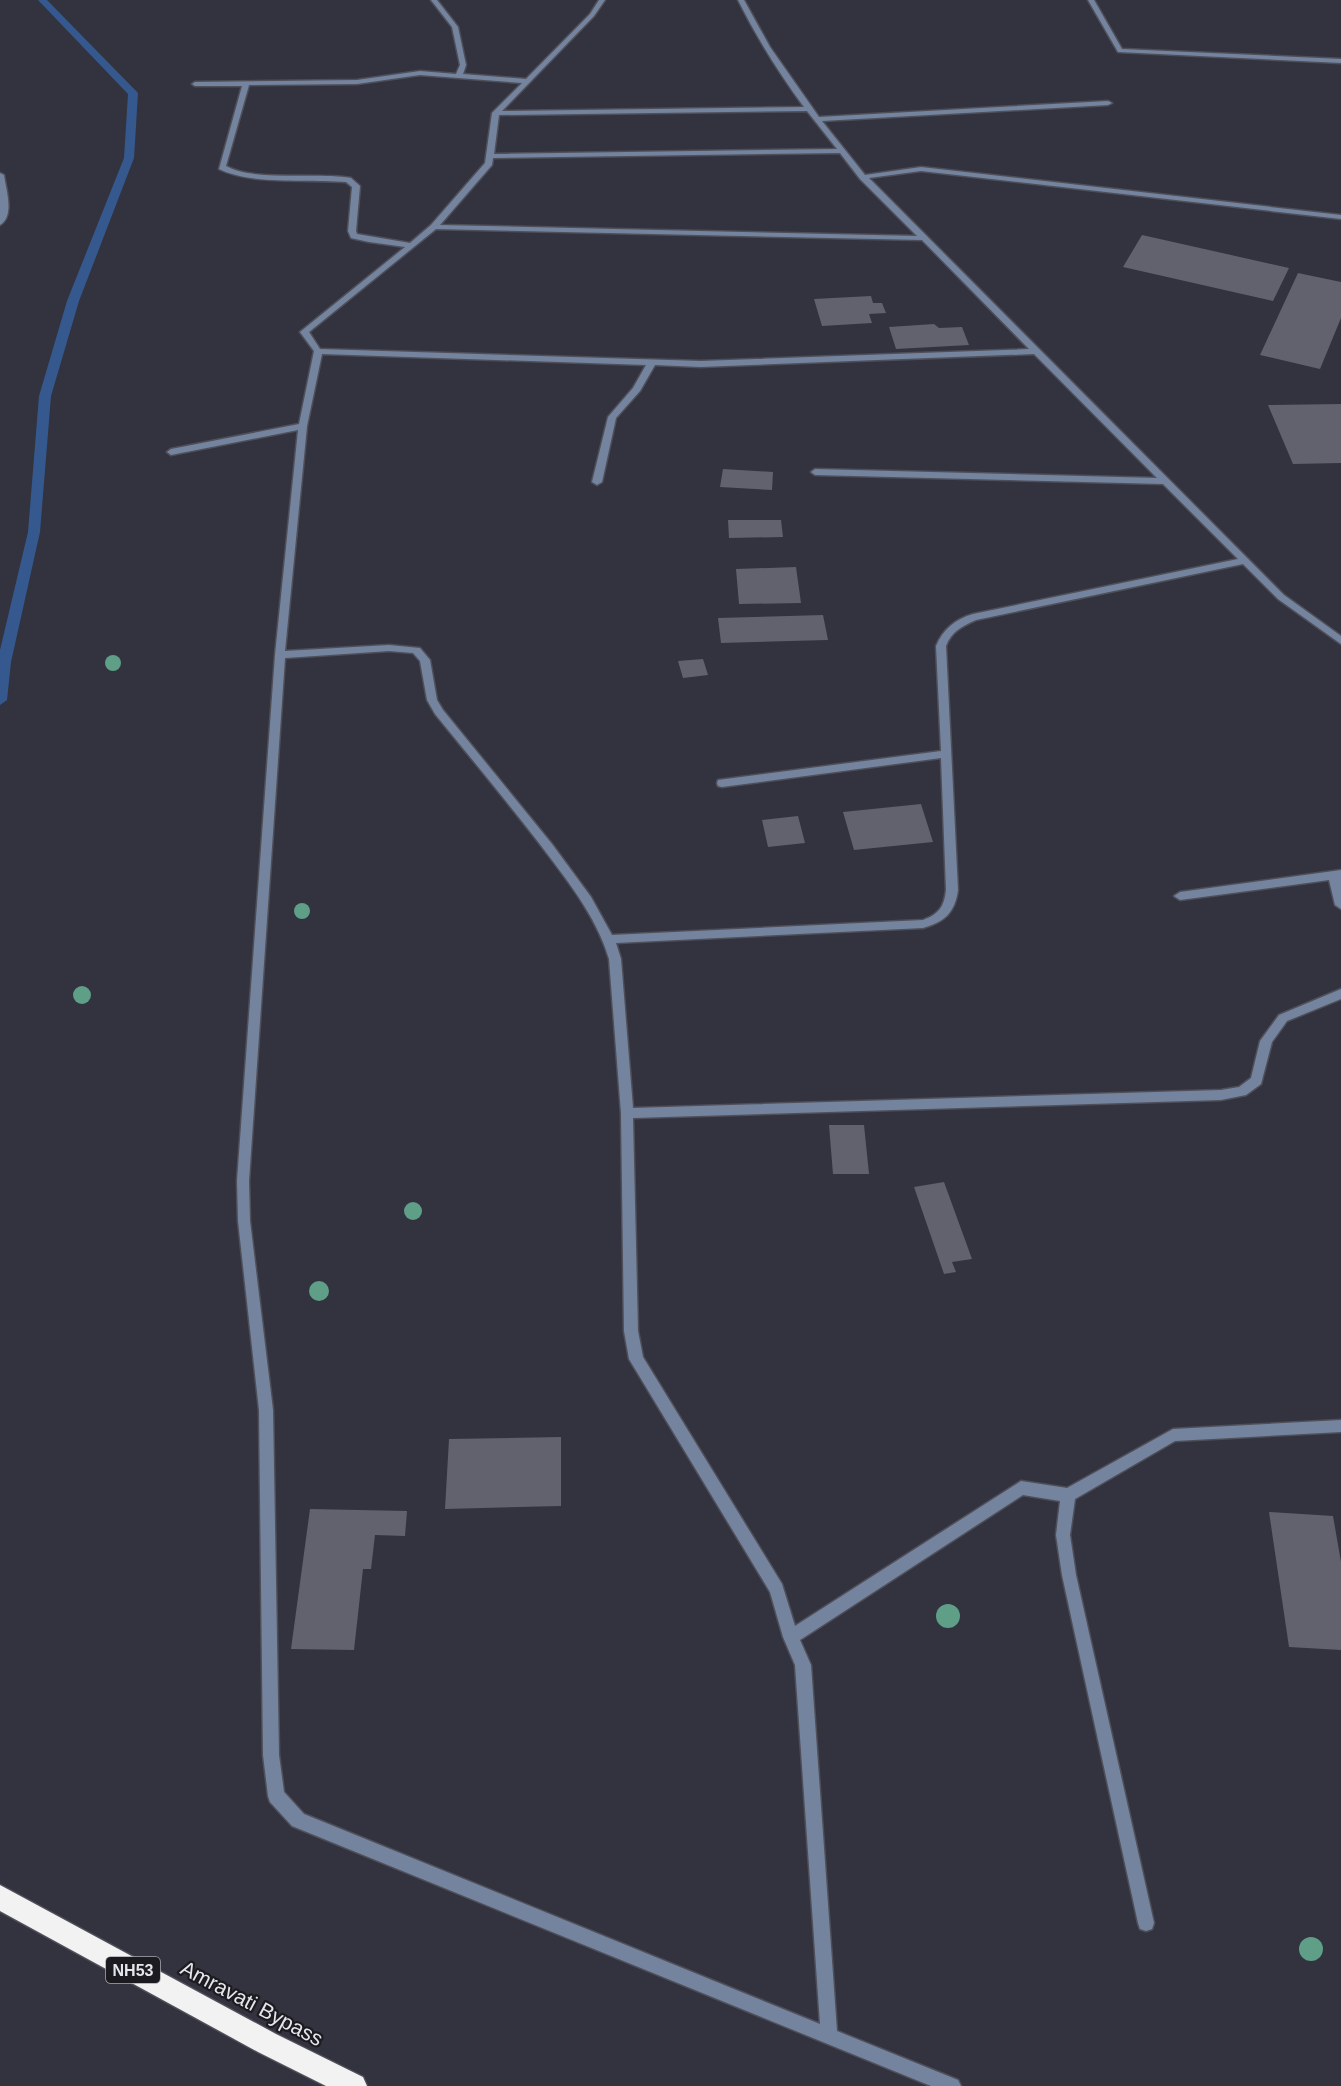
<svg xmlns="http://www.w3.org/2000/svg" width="1341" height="2086" font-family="Helvetica,sans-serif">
  <rect width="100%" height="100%" fill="#32333e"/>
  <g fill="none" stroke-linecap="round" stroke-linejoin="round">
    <!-- stream -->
    <path fill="#35598e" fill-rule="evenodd" d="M38,0H47L138,93L134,158L79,301L51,396L40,532L11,662L7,700L0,705V650L28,532L39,396L67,301L124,158L128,94Z"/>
  </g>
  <!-- building -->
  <path fill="#61626e" d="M1142,235L1289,268L1273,301L1123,267Z
    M1298,273L1341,282V318L1320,369L1260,355Z
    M871,296L873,303H882L886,313L869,314L872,323L822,326L814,299Z
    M934,324L939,328L962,327L969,345L896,349L889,327Z
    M1341,404V463L1293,464L1268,405Z
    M723,469L773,472L772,490L720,487Z
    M728,520H781L783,537L729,538Z
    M796,567L801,603L739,604L736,569Z
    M823,615L828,640L721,643L718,618Z
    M703,659L708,675L683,678L678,661Z
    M921,804L933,842L854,850L843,812Z
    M798,816L805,843L768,847L762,820Z
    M829,1125H864L869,1174H833Z
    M944,1182L972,1259L952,1262L956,1272L944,1274L914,1187Z
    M561,1437V1506L445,1509L449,1439Z
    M310,1509L407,1511L405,1536L375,1535L371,1569H363L354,1650L291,1649Z
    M1269,1512L1333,1516L1341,1562V1650L1289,1647Z"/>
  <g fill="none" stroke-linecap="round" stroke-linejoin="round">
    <defs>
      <path id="street" d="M431,0H437L458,27L466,65L463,74L526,79L590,14L599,0H605L594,16L502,111L804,107C779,73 757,38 738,0H744L770,47L819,117L1108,101L1112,103L1108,105L822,121L865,175L921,167L1341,215V219L921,171L869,178L1284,595L1341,636V644L1278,599L1243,564L976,620C962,626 951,632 946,646L958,890C955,913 944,922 923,928L616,943L621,959L633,1108L1221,1090L1239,1087L1251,1078L1260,1041L1279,1015L1341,989V999L1287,1021L1272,1042L1261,1084L1246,1095L1221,1100L633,1118L638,1331L643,1357L782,1584L795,1626L1021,1481L1067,1488L1173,1429L1341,1420V1432L1175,1441L1075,1499L1070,1535L1076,1575L1154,1923L1152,1929L1146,1931L1140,1929L1138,1923L1062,1575L1056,1535L1060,1501L1023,1495L800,1640L811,1665L837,2031L958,2080L961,2086H931L292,1826L270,1802L268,1796L263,1755L259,1410L238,1221L237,1181L275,655L298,430L171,455L167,452L171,449L299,424L314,351L300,332L405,247L369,242L351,238L348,231L352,187L346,182C310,179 250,185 219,169L242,86H195L192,84L195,82L357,80L420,71L456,74L460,65L452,27ZM420,75L522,83L492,113L485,163L431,225L410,243L357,234L356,231L360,186L351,178C316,172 255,182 226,166L249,85L357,84ZM807,111L837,149L494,154L499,115ZM840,153L860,179L917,236L440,225L492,165L493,158ZM436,229L922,240L1029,349L701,361L320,349L309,332ZM322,354L646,365L633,388L608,417L592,482L597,485L602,482L616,418L640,391L655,365L701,367L1034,354L1157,478L815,469L811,472L815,475L1163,484L1238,559L973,614C956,619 943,629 936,646L941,751L718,780L717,783L718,786L722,787L941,758L946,890C944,907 939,914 923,920L612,935L591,897L552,844L443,710L437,700L430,660L420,648L389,645L285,651L307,426ZM389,651L413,653L420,661L427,700L435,714C470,757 505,799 539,843C566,879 596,915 609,959L621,1113L624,1331L629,1359L770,1592L783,1637L795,1665L820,2024L304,1814L284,1792L279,1755L273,1410L250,1221L249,1181L285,658Z
        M1088,0H1094L1122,49L1341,59V63L1118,52Z
        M0,173L4,175C6,190 15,216 0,225Z
        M1341,870V909L1335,905L1329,880L1180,900L1174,896L1180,892Z"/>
      <path id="highway" d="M0,1885L276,2034L363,2077L367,2086H326L258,2052L0,1911Z"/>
    </defs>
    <!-- street casing -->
    <use href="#street" stroke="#4f4f5a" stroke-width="3"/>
    <!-- highway casing -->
    <use href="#highway" stroke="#4f4f5a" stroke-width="3"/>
    <!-- street -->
    <use href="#street" fill="#74849e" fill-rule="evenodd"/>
    <!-- highway -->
    <use href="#highway" fill="#f2f2f2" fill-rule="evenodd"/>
  </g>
  <!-- trees -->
  <g fill="#5f9e87">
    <circle cx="113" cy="663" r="8"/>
    <circle cx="302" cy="911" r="8"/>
    <circle cx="82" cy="995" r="9"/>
    <circle cx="413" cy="1211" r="9"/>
    <circle cx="319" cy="1291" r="10"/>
    <circle cx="948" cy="1616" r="12"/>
    <circle cx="1311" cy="1949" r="12"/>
  </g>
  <g text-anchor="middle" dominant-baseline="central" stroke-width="4.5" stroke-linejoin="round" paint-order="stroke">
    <!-- shield labels -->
    <rect fill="#1b1b20" stroke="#a8a8b0" stroke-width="1.5" x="106" y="1957" width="54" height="26" rx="4.5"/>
    <g font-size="16" font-weight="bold" fill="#e5e5ed">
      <text x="133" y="1970">NH53</text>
    </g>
    <!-- near-street labels -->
    <g font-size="21" fill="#e5e5ed" stroke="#1b1b20">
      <text transform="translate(252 2003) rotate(28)">Amravati Bypass</text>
    </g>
  </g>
</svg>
